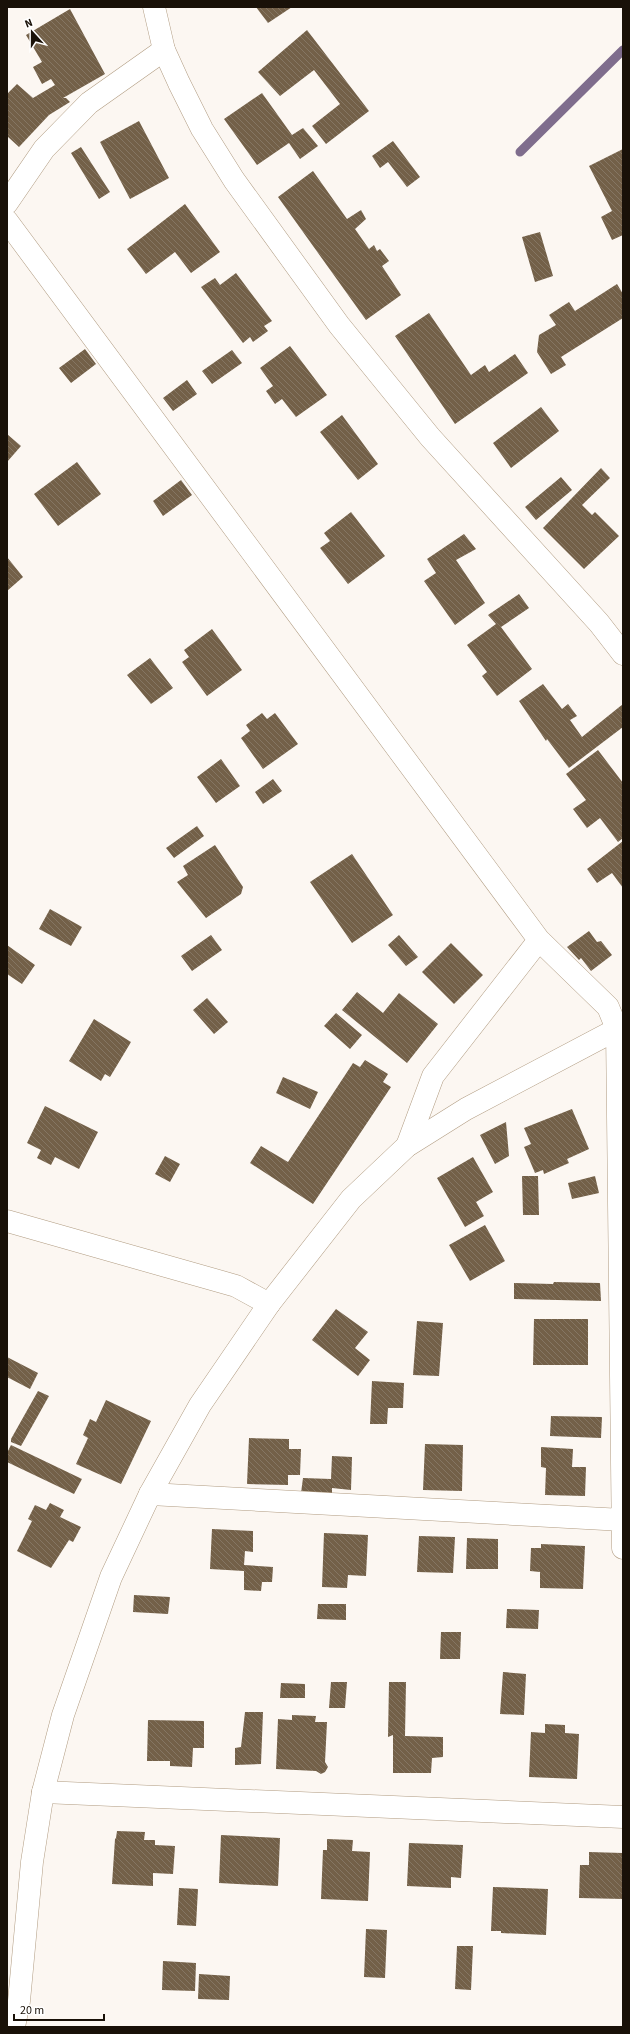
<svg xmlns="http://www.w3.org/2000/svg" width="630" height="2034" font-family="'Source Sans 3',sans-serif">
  <defs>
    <pattern id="building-back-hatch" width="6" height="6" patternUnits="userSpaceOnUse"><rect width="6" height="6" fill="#736048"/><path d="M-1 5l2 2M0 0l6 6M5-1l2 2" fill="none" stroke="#857663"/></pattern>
  </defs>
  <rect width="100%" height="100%" fill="#fcf7f2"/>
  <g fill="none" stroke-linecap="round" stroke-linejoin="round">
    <!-- stream -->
    <path stroke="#7f6d8d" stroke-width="9" d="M520,152L623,50"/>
  </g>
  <!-- building -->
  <path fill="url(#building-back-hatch)" d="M256,7H292L268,23Z
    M70,9L105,74L63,98H66L70,102L49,115L19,147L7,136V94L17,84L33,98L55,85L51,79L42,84L33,67L42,62L26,35Z
    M307,30L369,111L326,144L312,126L340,104L314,70L280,96L258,72Z
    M262,93L292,135L303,128L318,146L300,159L289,143L257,165L224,119Z
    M139,121L169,178L130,199L100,142Z
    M393,141L420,177L407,187L388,162L380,168L372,156Z
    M81,147L110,192L99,199L71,153Z
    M623,149V235L612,240L601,217L612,211L589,166Z
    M313,171L347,219L361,210L366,219L355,229L369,249L374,245L377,251L380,249L389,261L382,266L401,295L366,320L278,197Z
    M185,204L220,252L191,273L175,252L146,274L127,249Z
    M540,232L553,276L535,282L522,237Z
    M236,273L272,321L264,326L268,331L253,342L250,337L243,343L201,287L215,278L220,285Z
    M617,284L623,294V318L561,357L566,365L551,374L537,352L539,335L556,325L549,315L569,302L575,311Z
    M429,313L471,375L485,365L489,372L515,354L528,373L455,424L395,336Z
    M290,346L327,395L296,417L282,399L275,404L266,391L273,386L260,368Z
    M85,349L96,364L71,383L59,368Z
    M232,350L242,363L212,384L202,371Z
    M187,380L197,394L173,411L163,398Z
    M541,407L559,431L511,468L493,443Z
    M342,415L378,464L358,480L320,432Z
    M7,434L21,446L7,462Z
    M77,462L101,494L58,526L34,494Z
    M601,468L610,478L582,505L592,515L595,512L619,536L584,569L543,528Z
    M561,477L572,490L536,520L525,507Z
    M181,480L192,495L163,516L153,501Z
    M351,512L385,556L348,584L320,548L330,541L324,533Z
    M464,534L476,549L456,560L485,603L455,625L424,581L436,573L427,559Z
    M7,557L23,577L7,591Z
    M519,594L529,608L501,627L532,669L497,696L482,676L487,672L467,645L496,624L488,615Z
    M212,629L242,670L207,696L182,662L189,657L184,650Z
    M150,658L173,688L151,704L127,675Z
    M543,684L562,709L568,704L577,716L570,720L582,737L623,704V727L569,768L547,739L546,741L519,701Z
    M262,713L267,719L275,713L298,744L263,769L241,738L250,731L246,725Z
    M598,750L623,783V838L618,842L600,818L587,828L573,809L586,800L566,774Z
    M221,759L240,786L216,803L197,777Z
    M273,779L282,791L263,804L255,792Z
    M197,826L204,836L174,858L166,848Z
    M623,841V888L612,873L597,883L587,869Z
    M215,845L243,887L241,894L206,918L177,882L188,875L183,866Z
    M352,854L393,915L352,943L310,882Z
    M50,909L82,927L71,946L39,929Z
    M589,931L597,942L601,941L612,955L591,971L581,958L579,960L567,947Z
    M211,935L222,950L192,971L181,956Z
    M399,935L418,957L406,966L388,945Z
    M451,943L483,975L454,1004L422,972Z
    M7,945L35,965L22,984L7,974Z
    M357,992L383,1013L399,993L438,1024L407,1063L342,1010Z
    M207,998L228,1022L214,1034L193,1010Z
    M336,1013L362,1035L350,1049L324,1026Z
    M94,1019L131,1042L110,1077L105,1074L101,1081L69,1061Z
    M365,1060L388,1074L383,1082L391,1087L313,1204L250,1163L261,1146L288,1162L353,1063L360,1067Z
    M283,1077L318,1092L310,1109L276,1093Z
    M45,1106L98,1132L79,1169L55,1157L51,1165L37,1158L41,1150L27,1143Z
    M572,1109L589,1149L567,1159L569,1163L544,1174L543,1170L535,1173L524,1147L531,1144L524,1128Z
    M506,1122L509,1156L495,1164L480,1135Z
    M165,1156L180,1164L170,1182L155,1174Z
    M473,1157L493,1192L476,1202L484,1216L465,1227L437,1178Z
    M522,1176H538L539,1215H523Z
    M595,1176L599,1193L572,1199L568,1183Z
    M485,1225L505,1261L470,1281L449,1245Z
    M554,1282L600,1283L601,1301L514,1299V1283L553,1284Z
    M336,1309L368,1332L355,1348L370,1360L358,1376L312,1340Z
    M534,1319H588V1365H533Z
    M417,1321L443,1323L439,1376L413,1375Z
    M7,1357L38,1373L30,1389L7,1377Z
    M372,1381L404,1383L403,1408H388L387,1424H370Z
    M38,1391L49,1396L21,1446L11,1442V1439Z
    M106,1400L151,1421L121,1484L76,1464L88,1438L83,1435L90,1419L96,1422Z
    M551,1416L602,1417L601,1438L550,1436Z
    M249,1438L289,1439V1449H301L300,1475H288V1485L247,1484Z
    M425,1444L463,1445L462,1491L423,1490Z
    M11,1445L82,1479L74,1494L7,1462V1453Z
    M541,1447L573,1449L572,1467H586L585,1496L545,1495L546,1468L541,1467Z
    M332,1456L352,1457L351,1490L332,1488V1494L301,1493L303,1478L331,1479Z
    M50,1503L64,1510L60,1517L81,1527L73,1542L69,1540L51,1568L17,1551L32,1521L28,1519L35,1505L46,1510Z
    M212,1529L253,1531V1552L245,1551L244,1565L273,1567L272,1582H262L261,1591L244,1590V1571L210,1569Z
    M324,1533L368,1535L366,1576L348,1575L347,1588L322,1587Z
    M419,1536L455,1537L453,1573L417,1572Z
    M467,1538L498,1539V1569H466Z
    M541,1544L585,1546L583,1589L540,1588V1572L530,1571L531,1548H541Z
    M134,1595L170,1597L168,1614L133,1612Z
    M318,1604H346V1620L317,1619Z
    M507,1609L539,1610L538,1629L506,1628Z
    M441,1632H461L460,1659H440Z
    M503,1672L526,1674L524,1715L500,1714Z
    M331,1682H347L345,1708H329Z
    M389,1682H406L405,1736L443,1737V1757L432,1758L431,1773H393V1735L388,1737Z
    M281,1683L305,1684V1698H280Z
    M245,1712H263L261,1764L235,1765V1748L241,1747Z
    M292,1715L316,1716L315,1722H327L325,1762L328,1767L325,1772L321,1774L316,1771L276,1769L278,1719L292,1720Z
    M148,1720L204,1721V1748H193L192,1767L170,1766V1761H147Z
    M545,1724L565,1725V1733L579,1734L577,1779L529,1777L531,1732L545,1733Z
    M117,1831L145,1832L144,1840H155V1845L175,1846L173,1874L153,1873V1886L112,1884L115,1839L116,1838Z
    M221,1835L280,1838L278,1886L219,1883Z
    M327,1839L353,1840L352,1851L370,1852L368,1901L321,1899L323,1850H327Z
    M409,1843L463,1845L461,1878L451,1877V1888L407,1886Z
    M589,1852L623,1853V1899L579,1898L580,1865H589Z
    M493,1887L548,1889L546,1935L501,1933V1931H491Z
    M179,1888L198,1889L196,1926L177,1925Z
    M366,1929L387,1930L385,1978L364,1977Z
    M457,1946H473L471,1990L455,1989Z
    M163,1961L196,1963L195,1991L162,1990Z
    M199,1974L230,1976L229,2000L198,1999Z"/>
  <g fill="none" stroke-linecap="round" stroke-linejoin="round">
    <defs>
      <path id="street" d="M7,203L44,149L89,103L164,50
        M7,221L539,940L608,1007L617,1029L623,1548
        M407,1146L433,1076L539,940
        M7,1221L236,1286L269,1304
        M150,1494L623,1520
        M43,1792L623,1817"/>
      <path id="secondary" d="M154,7L164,50L179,83L202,129L234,180L339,325L430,437L599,623L623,654
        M14,2027L19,2001L32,1862L43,1792L63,1715L111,1577L150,1494L200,1405L269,1304L351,1199L407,1146L466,1109L623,1026"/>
    </defs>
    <!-- street casing -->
    <use href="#street" stroke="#b19c82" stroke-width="23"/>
    <!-- secondary casing -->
    <use href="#secondary" stroke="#b19c82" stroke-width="23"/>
    <!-- street -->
    <use href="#street" stroke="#fff" stroke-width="22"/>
    <!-- secondary -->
    <use href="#secondary" stroke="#fff" stroke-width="22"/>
  </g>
  <!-- border -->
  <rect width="630" height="2034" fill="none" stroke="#191108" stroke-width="16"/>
  <!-- north arrow -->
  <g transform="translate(32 32) rotate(339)" stroke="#ffffff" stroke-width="3" paint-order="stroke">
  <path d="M0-3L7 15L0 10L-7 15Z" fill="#191108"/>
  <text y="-6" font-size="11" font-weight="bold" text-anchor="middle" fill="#191108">N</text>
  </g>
  <!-- scale -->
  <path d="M14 2014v6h90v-6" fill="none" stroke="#191108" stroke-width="2"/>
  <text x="20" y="2014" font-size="12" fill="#191108" stroke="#ffffff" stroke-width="3" paint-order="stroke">20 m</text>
</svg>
